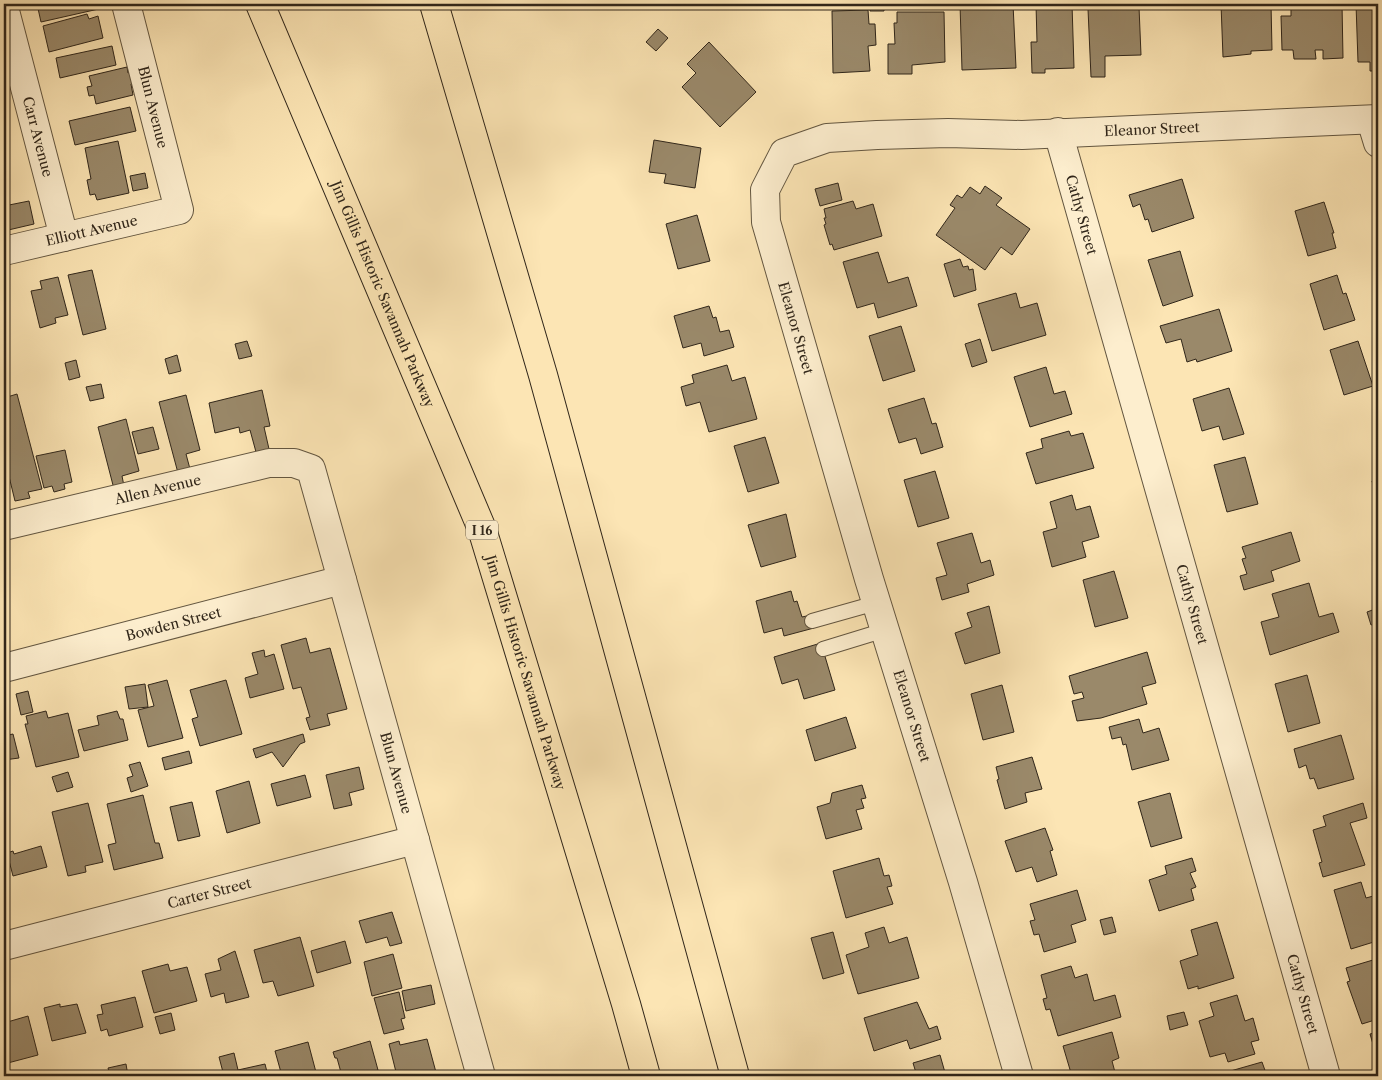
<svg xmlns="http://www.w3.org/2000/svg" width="1382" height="1080" font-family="'Libre Caslon Text',serif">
  <rect width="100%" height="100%" fill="#fce5b4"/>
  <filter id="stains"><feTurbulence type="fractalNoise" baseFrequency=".004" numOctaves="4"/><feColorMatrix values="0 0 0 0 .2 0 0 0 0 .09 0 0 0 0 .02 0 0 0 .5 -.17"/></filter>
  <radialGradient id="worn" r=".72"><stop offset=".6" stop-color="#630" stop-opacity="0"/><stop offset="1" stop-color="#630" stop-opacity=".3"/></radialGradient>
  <!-- building -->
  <path fill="#9a896a" stroke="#30261a" d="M37,4H102L103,8L41,22Z
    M870,4H884V11H870Z
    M960,4H1013L1016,68L962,70Z
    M1036,4H1072L1074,68L1045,69V73H1032L1031,42H1037Z
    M1221,4H1271L1272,50L1251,51V54L1223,57Z
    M1291,4H1342L1343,58L1323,59V50H1315L1316,59H1294L1293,50H1282L1281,16H1291Z
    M1356,4H1378V71H1370V62H1358Z
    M1139,7L1141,55L1105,56V77H1091L1088,9Z
    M868,10L869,24H875L876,45L868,46L870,71L833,73L832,11Z
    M897,12H944L945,62L912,65V74H888V44H895L894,23H897Z
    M87,14L89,19L98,16L103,38L49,52L43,26Z
    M658,29L668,38L656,51L646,42Z
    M709,42L756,92L720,127L682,87L696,73L687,64Z
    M112,46L116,65L60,78L56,58Z
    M127,67L128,73L133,71L135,83L131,84L133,95L96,104L94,95L89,96L87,87L92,86L89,76Z
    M130,107L136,131L75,145L69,121Z
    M654,140L701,148L695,188L664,183L666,174L649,172Z
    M118,141L129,193L97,200L95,194L90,195L87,180L91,179L85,148Z
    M145,173L148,188L133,191L130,176Z
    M1182,179L1194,218L1152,232L1148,219L1145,220L1140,204L1133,207L1129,195Z
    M838,183L842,200L820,206L815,189Z
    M985,186L1002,198L996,205L1030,229L1012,255L1001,247L985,270L936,235L955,208L950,205L957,195L962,198L970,187L980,194Z
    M29,201L34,224L4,231V206Z
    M853,201L856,209L873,204L882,236L834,250L832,244L830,245L824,225L826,224L824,218H826L824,209Z
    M1324,202L1334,233H1332L1336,248L1308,256L1295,211Z
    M697,215L710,261L678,269L666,224Z
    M1180,251L1193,296L1163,306L1148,260Z
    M878,252L888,283L908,277L917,306L878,318L874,303L857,308L843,262Z
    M960,259L963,267L968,266L969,270L973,269L976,290L954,297L944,264Z
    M92,270L106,329L83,335L68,275Z
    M1337,275L1343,294L1346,293L1355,320L1324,330L1310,284Z
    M58,277L68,315L55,318L56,323L40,328L31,291L42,289L40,281Z
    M1016,293L1020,308L1037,303L1046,335L992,351L978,304Z
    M709,306L713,318L716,317L720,332L729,330L734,347L704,356L701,343L683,348L674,316Z
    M1219,309L1232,351L1197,362L1196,359L1187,362L1181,339L1166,343L1160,326Z
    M901,326L915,371L883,381L869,336Z
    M980,339L987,362L972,367L965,344Z
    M247,341L252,356L239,359L235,344Z
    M1358,341L1373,386L1344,395L1330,350Z
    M177,355L181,371L169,374L165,359Z
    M76,360L80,377L69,380L65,363Z
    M727,365L732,381L745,377L757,419L709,432L700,402L686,406L681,387L694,383L692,375Z
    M1046,367L1054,394L1065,391L1072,414L1030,427L1014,377Z
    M101,384L104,398L90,401L86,387Z
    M1229,388L1244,434L1223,440L1219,426L1202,431L1193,399Z
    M262,390L270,426L264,427L269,449L256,452L250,430L240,433L239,427L215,433L209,403Z
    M17,394L42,489L28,492L30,498L15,501L4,456V413H7L4,398Z
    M186,395L200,450L186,454L190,469L178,473L159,402Z
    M924,398L932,424L936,423L943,447L921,454L916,438L899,443L888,409Z
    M126,419L139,471L122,476L124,486L114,489L98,427Z
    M153,427L159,449L138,454L132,432Z
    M1069,431L1071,436L1083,433L1094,468L1036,484L1026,453L1043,448L1041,439Z
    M765,437L779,483L748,492L734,446Z
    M65,450L72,482L64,484L65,489L54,492L52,486L44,488L36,456Z
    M1245,457L1258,504L1227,512L1214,465Z
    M935,471L949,518L918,527L904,480Z
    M1378,479V503L1372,481Z
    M1072,495L1076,510L1090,506L1099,537L1082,542L1086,557L1052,567L1043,532L1057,528L1050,502Z
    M1378,508V525L1374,509Z
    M786,514L796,557L761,567L748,525Z
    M1291,532L1300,561L1271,571L1274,581L1244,590L1240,576L1247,574L1242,559L1246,558L1242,547Z
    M972,533L981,563L990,560L994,575L967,584L969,592L942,600L936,578L947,575L937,543Z
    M1114,571L1128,618L1095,627L1083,580Z
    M1309,583L1319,617L1333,613L1339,632L1270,655L1261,622L1279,617L1272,594Z
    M791,591L794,602L797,601L802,617L811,615L814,628L784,636L782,628L764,633L756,601Z
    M989,606L1000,653L965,664L955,633L972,627L967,613Z
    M1378,608V623L1371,625L1367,612Z
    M306,638L310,653L330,648L347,709L327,714L330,725L310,730L306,718L310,717L301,687L293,689L281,645Z
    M821,643L835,690L804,699L798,679L782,684L774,657Z
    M264,650L265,657L274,654L284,689L250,698L245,678L258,674L252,653Z
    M1147,652L1156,683L1142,687L1147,704L1101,718L1077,721L1072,701L1084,698L1082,692L1074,694L1069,676Z
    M1307,675L1320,723L1288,732L1275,684Z
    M167,680L183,738L148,747L138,710L154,706L148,685Z
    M226,680L242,734L200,746L192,719L198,717L190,690Z
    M145,684L148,707L129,709L125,687Z
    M1002,685L1014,732L983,740L971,694Z
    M28,691L33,712L21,715L16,694Z
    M46,711L48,718L68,713L79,757L36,767L25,724H28L26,716Z
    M117,711L120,719H123L128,740L84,751L78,730L99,725L97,716Z
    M846,717L856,748L815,761L806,730Z
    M1139,719L1143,733L1159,728L1169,760L1132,770L1126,744L1123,745L1121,737L1112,739L1109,727Z
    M13,734L19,758L4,760V736Z
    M303,734L305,742L300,744L283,767L272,752L256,758L253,749Z
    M1341,735L1354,779L1318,789L1314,778L1310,779L1306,765L1299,768L1294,749Z
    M189,751L192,763L165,770L162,758Z
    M1032,757L1042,789L1025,793L1027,802L1005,809L997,780L999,779L996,767Z
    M140,762L148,786L131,792L127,778L133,776L129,765Z
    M359,767L364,789L349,793L352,805L334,809L326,775Z
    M68,772L73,787L57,792L52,777Z
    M305,775L311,797L277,806L271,784Z
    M249,781L260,823L227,833L216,791Z
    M862,785L866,798L861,799L864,808L856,810L862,829L826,839L817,807L830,803L832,793Z
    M1170,793L1182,838L1151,847L1138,802Z
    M143,795L155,843H159L163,858L114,870L108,845L116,843L107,804Z
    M192,802L200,836L178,841L170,807Z
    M88,803L103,862L85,866L86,872L68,876L52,812Z
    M1363,803L1367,818L1350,823L1365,865L1323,877L1319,863L1322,862L1313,830L1326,826L1323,816Z
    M1045,828L1053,850L1050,851L1057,875L1037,882L1032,867L1016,872L1005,841Z
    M41,846L47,867L13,876L7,853L13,851L14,854Z
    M879,858L884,876L889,875L892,886L887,887L893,904L846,918L833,871Z
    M1192,858L1196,871L1190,873L1196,887L1191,889L1194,900L1159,911L1149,880L1167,874L1165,866Z
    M1361,882L1366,898L1377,895L1378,897V929L1374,931L1377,941L1351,949L1334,890Z
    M1077,890L1086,920L1071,925L1076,942L1044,952L1039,934L1034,935L1030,921L1035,920L1030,904Z
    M392,912L402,943L390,946L387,937L366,943L359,921Z
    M1112,917L1116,932L1104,935L1100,920Z
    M1217,922L1234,978L1198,989V986L1188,989L1180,961L1198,955L1191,930Z
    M884,927L889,943L907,937L919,978L858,994L846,955L869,947L865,933Z
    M833,932L844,973L823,979L811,938Z
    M300,937L314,986L278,996L273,981L263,983L254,950Z
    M345,941L351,963L317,973L311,951Z
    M235,951L249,997L226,1003L224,993L211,997L205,974L221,970L218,959Z
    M393,954L402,988L372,996L364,962Z
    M1373,960L1378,978V1019L1362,1024L1347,982L1350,981L1346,968Z
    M168,964L170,971L187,967L197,1001L154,1013L142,971Z
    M1071,966L1075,978L1087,974L1094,1001L1115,995L1121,1017L1058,1036L1050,1009L1046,1010L1043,999L1047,998L1041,975Z
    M431,985L435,1004L406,1011L402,991Z
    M399,992L405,1018L401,1019L404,1029L384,1034L374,998Z
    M1237,995L1245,1021L1253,1018L1259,1040L1251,1042L1255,1054L1228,1062L1225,1053L1210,1057L1199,1021L1214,1016L1210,1003Z
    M135,997L143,1027L109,1036L107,1029L101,1031L97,1015L103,1014L101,1005Z
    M917,1002L929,1029L937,1026L941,1039L910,1049L907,1040L874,1051L864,1018Z
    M60,1004V1007L77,1004L86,1033L52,1041L44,1008Z
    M1184,1012L1188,1025L1170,1030L1167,1016Z
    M171,1013L175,1030L160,1034L155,1017Z
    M28,1016L38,1055L4,1064V1023Z
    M1112,1032L1119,1058L1112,1061L1116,1076H1064L1071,1073L1063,1046Z
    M1378,1032V1061L1370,1034Z
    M427,1039L437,1076H397L389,1044L399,1041L400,1045Z
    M370,1041L378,1070L364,1074V1076H342L337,1058H335L333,1052Z
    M308,1042L317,1076H282L275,1051Z
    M234,1053L238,1070L265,1064L268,1076H224L219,1057Z
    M940,1055L946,1076H917L913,1063Z
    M1262,1062L1267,1076H1213Z
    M1378,1063V1076L1375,1064Z
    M126,1064L128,1076H110L108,1068Z"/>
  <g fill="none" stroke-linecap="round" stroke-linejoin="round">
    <defs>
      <path id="service" d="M812,621L876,603
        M823,649L885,630"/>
      <g id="minor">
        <path id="s1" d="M4,7L64,237"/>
        <path d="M1371,120L1378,143"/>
        <path id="s2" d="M1058,132L1326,1076"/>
        <path id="s3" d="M4,251L179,210L126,4"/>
        <path id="s4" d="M4,526L269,463H294L311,469L481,1076"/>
        <path id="s5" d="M4,668L342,580"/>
        <path id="s6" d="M4,946L415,840"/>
        <path id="s7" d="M1019,1076L963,882L869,579L766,222L765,190L784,153L827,138L877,135L948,133L1022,135L1378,119"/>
      </g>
      <g id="motorway">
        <path id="s8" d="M260,4L482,529L626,1004L646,1076"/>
        <path d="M434,4L543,375L735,1076"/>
      </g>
    </defs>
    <!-- service casing -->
    <use href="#service" stroke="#635640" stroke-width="16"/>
    <!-- minor casing -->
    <use href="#minor" stroke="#635640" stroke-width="30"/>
    <!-- motorway casing -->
    <use href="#motorway" stroke="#30261a" stroke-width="30"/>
    <!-- service -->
    <use href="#service" stroke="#fdeece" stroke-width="14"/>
    <!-- minor -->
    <use href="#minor" stroke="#fdeece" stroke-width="28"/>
    <!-- motorway -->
    <use href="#motorway" stroke="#fce5b4" stroke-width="28"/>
  </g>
  <g text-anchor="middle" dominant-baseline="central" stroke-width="4.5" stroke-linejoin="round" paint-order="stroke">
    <!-- shield labels -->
    <rect fill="#fdeece" stroke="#6e6250" stroke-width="1" x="466" y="520.5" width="32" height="19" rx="4"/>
    <g font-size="12" font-weight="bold" fill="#30261a">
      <text x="482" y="530">I 16</text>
    </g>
    <!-- street labels -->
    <g font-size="14" fill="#30261a" stroke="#fdeece">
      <text transform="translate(153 107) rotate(76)">Blun Avenue</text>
      <text stroke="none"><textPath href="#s7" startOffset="1335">Eleanor Street</textPath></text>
      <text stroke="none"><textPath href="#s1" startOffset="134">Carr Avenue</textPath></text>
      <text stroke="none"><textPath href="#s2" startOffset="86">Cathy Street</textPath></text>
      <text stroke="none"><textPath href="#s3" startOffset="90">Elliott Avenue</textPath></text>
      <text stroke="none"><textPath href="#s8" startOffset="315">Jim Gillis Historic Savannah Parkway</textPath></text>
      <text transform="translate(796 328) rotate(74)">Eleanor Street</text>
      <text stroke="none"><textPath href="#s4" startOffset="158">Allen Avenue</textPath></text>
      <text stroke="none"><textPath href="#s2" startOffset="491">Cathy Street</textPath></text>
      <text stroke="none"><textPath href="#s5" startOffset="175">Bowden Street</textPath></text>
      <text stroke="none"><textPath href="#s8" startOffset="720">Jim Gillis Historic Savannah Parkway</textPath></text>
      <text transform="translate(912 716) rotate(73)">Eleanor Street</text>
      <text stroke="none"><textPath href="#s4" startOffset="631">Blun Avenue</textPath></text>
      <text stroke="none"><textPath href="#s6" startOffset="212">Carter Street</textPath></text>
      <text stroke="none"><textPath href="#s2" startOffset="896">Cathy Street</textPath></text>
    </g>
  </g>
  <!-- margin -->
  <rect width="1382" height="1080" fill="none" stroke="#fce5b4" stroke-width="20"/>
  <rect x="5" y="5" width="1372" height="1070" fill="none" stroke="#30261a" stroke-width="2.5"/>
  <rect x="10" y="10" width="1362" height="1060" fill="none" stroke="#30261a"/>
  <rect width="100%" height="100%" filter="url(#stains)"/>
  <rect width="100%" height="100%" fill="url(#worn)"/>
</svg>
